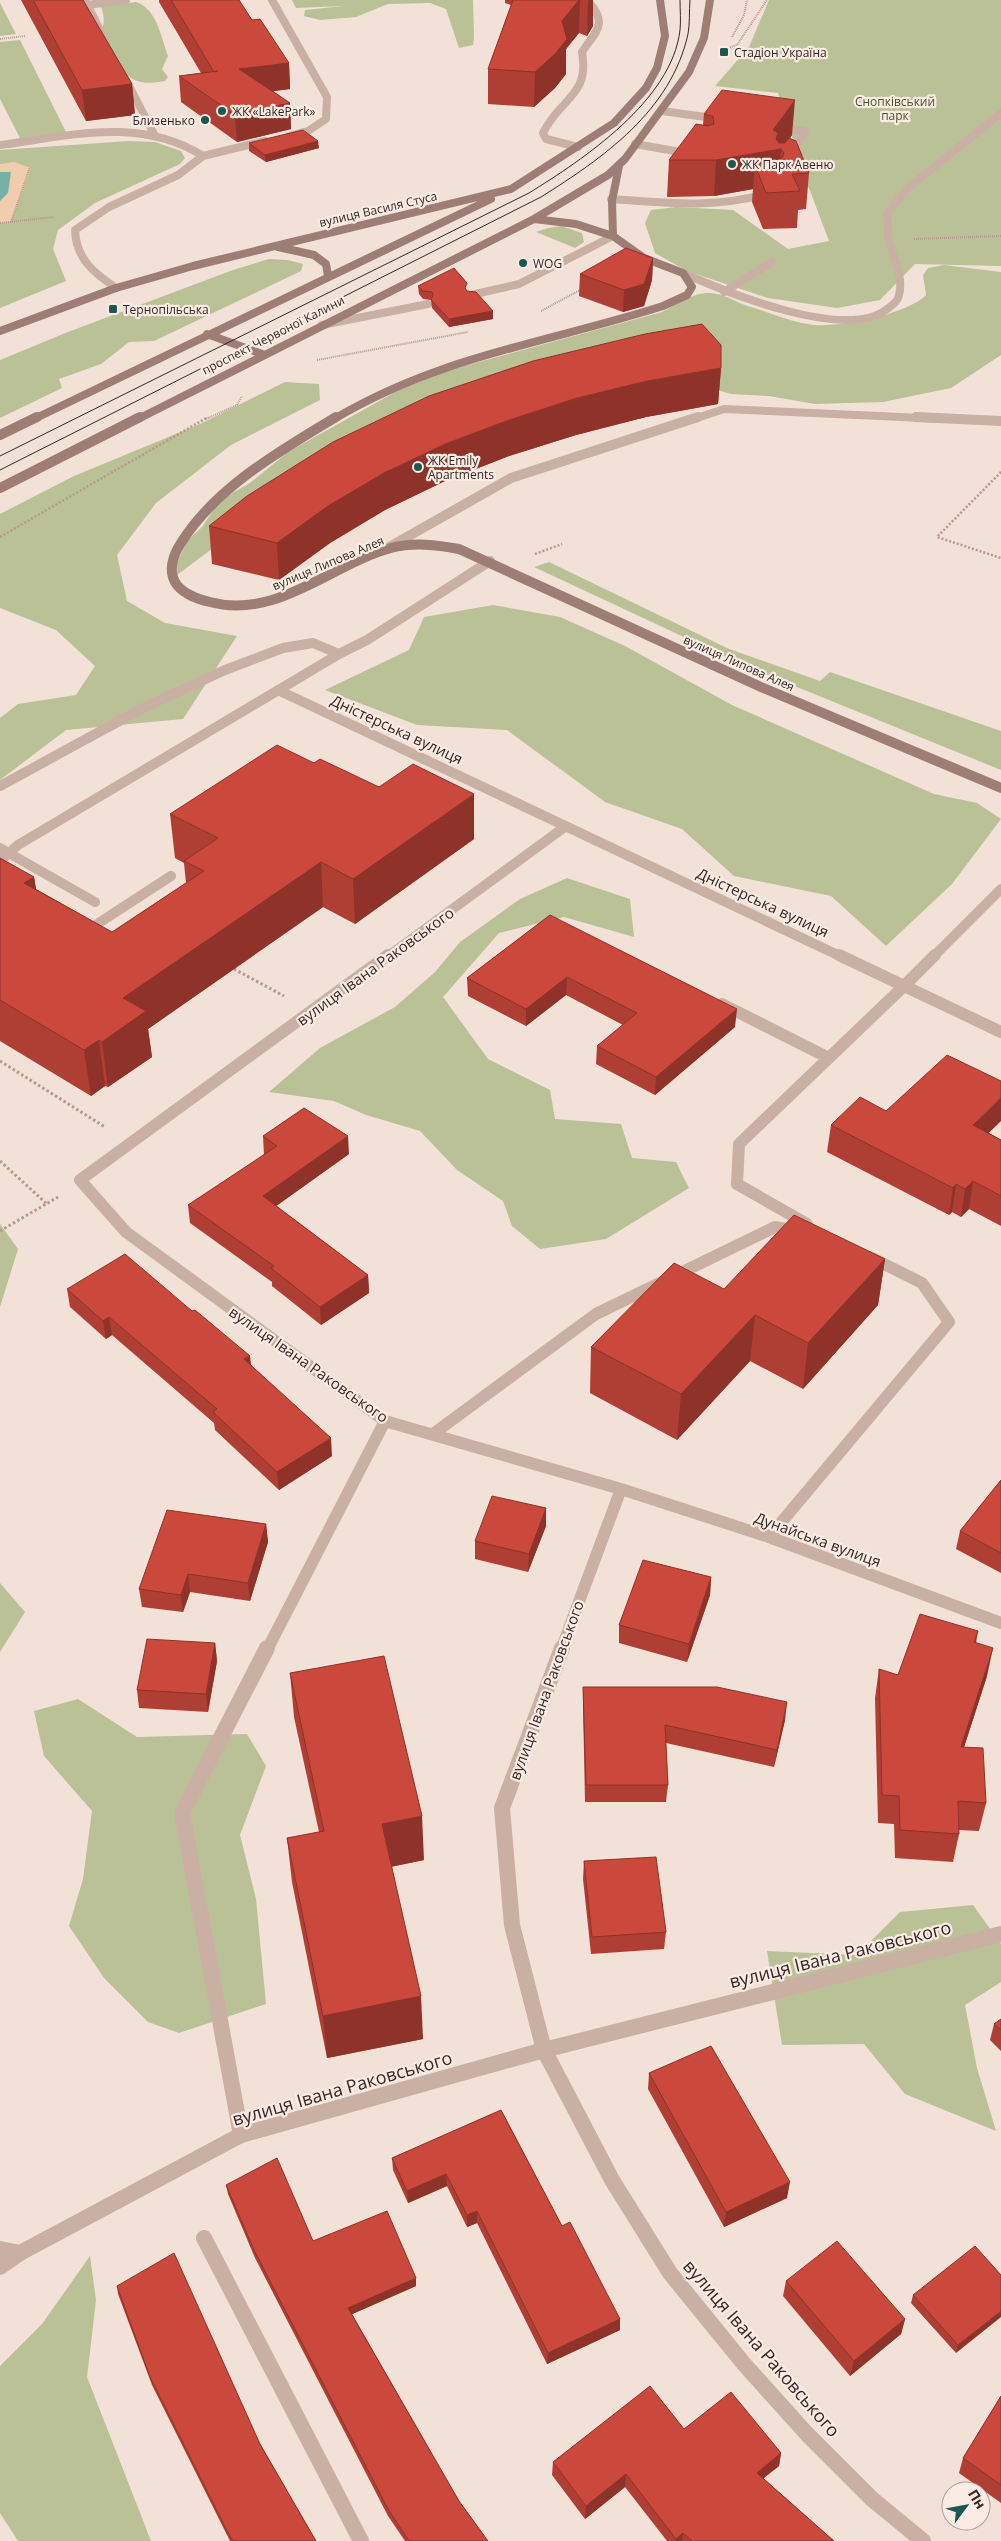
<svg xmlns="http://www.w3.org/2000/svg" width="1001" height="2541" font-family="'Open Sans',sans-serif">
  <rect width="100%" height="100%" fill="#f2e1d7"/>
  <!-- green -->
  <path fill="#bac197" d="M292,0H473L474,38L473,45L459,48L446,9L430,3L388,4L356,17L320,20L304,16L305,10L344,6L296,8Z
    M769,0H1001V266L915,264L880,300L837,308L768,298L687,271L655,253L645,223L651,210L676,207L733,210L788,249L829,241L809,188L800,177L803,171L778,93L715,86L749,47Z
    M136,2C157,9 161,37 168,56L162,69L168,77L165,81C135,87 126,78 112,54C110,49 104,42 103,37C101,25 107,22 101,7Z
    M0,3L16,34L0,36Z
    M20,40L67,134L21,140L0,99V42Z
    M128,141L155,142L181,151L185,158L180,164L95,203L58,230L53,249L66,281L0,308V201L8,193L11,172H0V150Z
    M561,226L582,233L584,242L575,248L536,232L548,228Z
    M269,259L288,260L303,264L301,271L154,341L129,342L101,364L59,379L62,388L0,418V360L68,332L233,270Z
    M944,265L1001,272V355L951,388L883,402L815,404L769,396L731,394L707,387L257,515L177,575L176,564L188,540L202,527L214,509L229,495L250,483L288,452L397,391L446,371L662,312C676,305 692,293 708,293C725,293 736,303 751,307C771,313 793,323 814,325C841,327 908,314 926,295L923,275L928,268Z
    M285,382L319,384L320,400L231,445L156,503L117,555L127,601L165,623L237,636L183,719L66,730L0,780V718L18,704L76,695L95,666L56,630L0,608V514L74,476L200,424Z
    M549,562L729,649L820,681L830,672L1001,731V770L748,667L534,567Z
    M493,605L560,617L625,646L732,705L934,794L977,803L1001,819L952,884L886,946L831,896L734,876L682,829L605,802L507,730L417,725L325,690L409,650L424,617Z
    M567,878L630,899L634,937L564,917L499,933L443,997L488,1059L550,1090L555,1119L621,1124L632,1158L676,1162L689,1188L606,1239L540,1249L512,1226L503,1201L457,1170L420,1131L366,1115L334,1101L269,1092L320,1048L395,1007L435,972L460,942L520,899Z
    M0,1224L18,1249L0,1307Z
    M0,1583L25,1612L0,1652Z
    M78,1699L137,1737L247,1734L266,1766L240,1835L256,1899L266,2004L179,2033L148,2022L104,1978L69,1926L83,1879L92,1811L44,1756L34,1711Z
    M973,1905L1001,1944V1982L965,2005L977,2068L996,2131L905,2094L864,2044L782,2045L767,1951L857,1955L900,1912Z
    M90,2256L96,2300L87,2377L151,2541H18L0,2513V2366L42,2324Z"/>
  <!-- sand -->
  <path fill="#f0cdac" d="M14,162L31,168L11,222L0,223V201L8,193L11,172H0V164Z"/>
  <!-- water -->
  <path fill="#75b0a9" d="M0,172H11L8,193L0,201Z"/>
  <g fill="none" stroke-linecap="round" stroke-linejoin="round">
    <!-- path-far2 -->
    <path stroke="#b6988d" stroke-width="2" stroke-dasharray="1 1" stroke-linecap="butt" d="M732,37L744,15L747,0
      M0,39L25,36
      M728,48L737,45L767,0
      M11,222L30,167
      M0,223L54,217
      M914,239L1001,236
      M541,311L582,289
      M317,360L468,332
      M206,419L237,405L242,396"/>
    <!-- path-far1 -->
    <path stroke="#b6988d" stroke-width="2.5" stroke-dasharray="2 2" stroke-linecap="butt" d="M1001,472L937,537L1001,558
      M0,537L208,417
      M535,554L562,544"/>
    <!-- path -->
    <path stroke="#b6988d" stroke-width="3" stroke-dasharray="2.5 2.5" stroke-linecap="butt" d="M234,969L284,996
      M0,1061L105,1127
      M0,1161L48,1205
      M0,1231L58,1197"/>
    <!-- lane-far3 -->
    <path stroke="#caafa3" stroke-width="8" d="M85,0L105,40
      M87,5L126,0
      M125,78L154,134
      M662,111L720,119
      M777,127L805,131L788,159
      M635,144L692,154
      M578,147L546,139L543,133C560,98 590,96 582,52C595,32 610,24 587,0
      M611,199C665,203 717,209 769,193
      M683,273C726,292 846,342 887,309C892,305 898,302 899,295C904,277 893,257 889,240C887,231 888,222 887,213L908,188L1001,113
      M724,292L772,262
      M471,295L519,284L613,236
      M322,325L428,304
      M694,419L724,409L945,419"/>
    <!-- lane-far2 -->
    <path stroke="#caafa3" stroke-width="10" d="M916,417L1001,421
      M384,550L511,478L698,417
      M339,654L367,640L490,561
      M0,786L143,708L225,670L283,648L313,643L339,654L18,845L0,861
      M0,848L95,902
      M83,927L88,930L171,876"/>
    <!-- lane-far1 -->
    <path stroke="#caafa3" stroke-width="12" d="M722,1004L829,1058
      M807,1224L737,1184L739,1144L905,985
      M433,1434L596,1314L775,1227L797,1231
      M769,1537L949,1322L922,1283L870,1257
      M267,1650L385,1421"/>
    <!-- lane -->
    <path stroke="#caafa3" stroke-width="16" d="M241,2135L182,1813L267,1648
      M204,2238L361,2541
      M0,2249L20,2253"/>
    <!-- street-far3 -->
    <path stroke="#caafa3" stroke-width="8" d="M272,0L327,97L326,119L308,131L289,136
      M0,145C70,136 139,116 203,156
      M116,288C94,273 76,259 75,230L109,207L178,175L203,156L265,141"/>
    <!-- street-far2 -->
    <path stroke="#caafa3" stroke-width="10" d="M278,690L842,957
      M387,957L566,826
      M933,957L1001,889"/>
    <!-- street-far1 -->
    <path stroke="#caafa3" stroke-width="12" d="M388,955L80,1180L126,1232L385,1421L621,1489L769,1537L1001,1623
      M839,955L1001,1032
      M905,985L935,955
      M561,1650L621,1489"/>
    <!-- street -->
    <path stroke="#caafa3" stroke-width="16" d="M562,1648L502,1808L512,1925L544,2050L612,2180L670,2273L744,2364L807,2434L872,2499L923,2541
      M0,2267L20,2253L241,2135L544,2050L1001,1934"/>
    <!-- secondary-far1 -->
    <path stroke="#9e7d75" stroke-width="8" d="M613,236L612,201L619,166
      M278,247L314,255L326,264L328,276
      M0,331L116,288L193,266L511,189L614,123L646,88L657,68L665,36L660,0
      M207,334L262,354
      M34,419L491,199
      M138,419L534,219L608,175L625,159L689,72L704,38L710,0
      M334,419C442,355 547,343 663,306L687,295L692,287L683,273L644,258L613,236L576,224L534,219"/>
    <!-- secondary -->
    <path stroke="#9e7d75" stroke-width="10" d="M336,417C281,450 215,488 181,543C173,555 167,572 177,585C185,595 198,599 210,602C277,620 331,564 391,548C414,542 437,545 459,549L761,687L1001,788
      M0,435L37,417
      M0,488L140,417"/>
    <!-- tram -->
    <path stroke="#352825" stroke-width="1" d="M0,456L529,193C584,159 672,100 680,30C681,21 680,10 680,0
      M0,470L541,197C603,158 671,111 688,34C690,24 689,11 690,0"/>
  </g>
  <!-- wall -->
  <path fill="#af3e34" d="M21,0H83L132,84L135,115L86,121Z
    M159,0H239L252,20L289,63L290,89L273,91L290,103L291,129L237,142L181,102L179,76L201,73L159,2Z
    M505,0H593V26L587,36L579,33L566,49V74L555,88L534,107L488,104V69L511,5L505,3Z
    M704,114L792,135L790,138L809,173L806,209L798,210L797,228L763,229L752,202L753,189L714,196L667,197L669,160L703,125Z
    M249,143L319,148L266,162L249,151Z
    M653,258L652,280L644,306L623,312L579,296L580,274Z
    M418,286L467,291L493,319L449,327L432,308L431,300L423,299L419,294Z
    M721,368L718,404L646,417L576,435L509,456L445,481L385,510L330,543L279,580L212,564L209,526Z
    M314,763L474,839L355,924L323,907L148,1029L152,1057L108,1087L105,1086L91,1096L0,1041V858L34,877L36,889L112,932L186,883L184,863L175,858L170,814Z
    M550,915L735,1027L655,1095L596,1064L597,1046L623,1025L566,995L526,1026L468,996L467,978Z
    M886,1111L989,1133L1001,1140V1226L969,1209L961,1217L952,1212L949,1215L827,1152L831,1125Z
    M263,1136L349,1154L276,1206L368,1275L369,1293L321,1325L272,1286V1282L190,1223L188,1205L264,1155Z
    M885,1259L878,1305L803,1389L750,1361L677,1440L590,1393L591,1347L724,1289Z
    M67,1289L192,1311L250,1356L251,1365L332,1456L279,1490L215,1430L214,1423L112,1335L106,1339L70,1307Z
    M1001,1480V1573L956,1549L960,1531Z
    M546,1508V1526L528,1572L475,1559V1541Z
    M266,1524L268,1542L250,1601L190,1592L183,1612L142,1607L139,1589Z
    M711,1577L710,1595L687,1662L619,1643V1625Z
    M978,1631L976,1643L987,1676L964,1747L986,1803L979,1831L959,1830V1834L953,1862L895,1858L894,1824L878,1823L875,1698L879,1669L898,1675Z
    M215,1643L217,1661L208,1712L139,1708L137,1690Z
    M290,1673L424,1860L391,1867L423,2039L327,2058L292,1882L287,1838L319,1832L294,1717Z
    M583,1687L785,1720L774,1767L666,1743L668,1785L666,1802H585L583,1704Z
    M584,1861L666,1932L664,1949L591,1954L583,1879Z
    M1001,2019V2051L990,2040L994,2024Z
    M649,2073L787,2198L724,2227L648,2089Z
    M501,2110L562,2226L620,2319V2330L547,2364L477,2223L467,2227L447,2186L408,2203L393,2170L392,2158Z
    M226,2185L313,2241L416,2286L352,2314L459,2501L488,2541H405L388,2516L255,2258L228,2194Z
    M1001,2275L956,2353L911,2303L913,2295Z
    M786,2281L905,2319L901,2334L850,2376L783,2296Z
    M117,2286L260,2444L316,2541H230L152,2385L118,2294Z
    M1001,2396V2503L959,2473L963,2458Z
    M684,2429L781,2453L779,2466L763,2478L834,2541H667L625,2487L585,2519L552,2475L553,2462Z"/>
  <!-- shaded-wall -->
  <path fill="#8e322a" d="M579,0H580L579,33L566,49V74L555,88L534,107L535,72L562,21Z
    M589,0H593V26L587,36L588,2Z
    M289,63L290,89L241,95L239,69Z
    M132,84L135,115L86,121L82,90Z
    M795,100L792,135L782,150L781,149L778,185L755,165L753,189L714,196L716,160L773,130Z
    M290,103L291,129L237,142L235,115Z
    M318,141L319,148L266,162L265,155Z
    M653,258L652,280L644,306L623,312L624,290Z
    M493,311V319L449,327V319Z
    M721,368L718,404L646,417L576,435L509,456L445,481L385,510L330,543L279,580L277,543L328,506L384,473L445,444L509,420L577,398L647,381Z
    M474,794V839L355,924L353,879Z
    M321,862L323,907L148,1029L152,1057L108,1087L102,1042L123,998Z
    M34,877L41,922L24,883Z
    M567,977L566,995L526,1026V1009Z
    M737,1009L735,1027L655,1095L656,1077Z
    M99,1040L105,1086L91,1096L84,1050Z
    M1001,1098V1121L968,1153L973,1125Z
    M348,1136L349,1154L265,1214L263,1196Z
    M973,1181L969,1209L961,1217L965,1189Z
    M956,1184L952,1212L949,1215L953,1188Z
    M885,1259L878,1305L803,1389L808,1343Z
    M368,1275L369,1293L321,1325L320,1307Z
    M755,1315L750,1361L677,1440L681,1394Z
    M109,1317L112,1335L106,1339L103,1321Z
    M250,1356L251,1374L244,1359Z
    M331,1438L332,1456L279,1490L277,1472Z
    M546,1508V1526L528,1572L529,1554Z
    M266,1524L268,1542L250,1601L248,1583Z
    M188,1574L190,1592L183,1612L181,1595Z
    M711,1577L710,1595L687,1662L689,1644Z
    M215,1643L217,1661L208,1712L206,1694Z
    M993,1648L987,1676L955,1775L961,1747Z
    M787,1702L785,1720L774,1767L777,1750Z
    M422,1816L424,1860L384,1868L382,1824Z
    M421,1996L423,2039L327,2058L323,2016Z
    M446,2174L447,2186L408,2203L407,2191Z
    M790,2182L787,2198L724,2227L726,2212Z
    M477,2211V2223L467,2227V2215Z
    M416,2278V2286L348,2316V2308Z
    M1001,2311V2317L956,2353L958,2345Z
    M620,2319V2330L547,2364L548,2353Z
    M905,2319L901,2334L850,2376L854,2361Z
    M781,2453L779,2466L755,2485L757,2473Z
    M626,2474L625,2487L585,2519L586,2506Z
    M683,2533L682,2541H676V2539Z"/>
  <!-- building -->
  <path fill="#cb483c" stroke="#8e322a" d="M33,0H83L132,84L82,90Z
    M171,0H239L252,20L260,19L289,63L239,69L290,103L235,115L179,76L218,71L214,72Z
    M513,0H579L562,21L567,39L555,54L535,72L488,69Z
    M722,90L795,100L773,130L778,133L776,139L779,143H785L789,138L796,141L809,173L792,174L800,191L766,193L755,165L782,158L784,153L781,149L716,160H669L696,124L708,126L714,124L713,116L704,114Z
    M303,130L318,141L265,155L249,143Z
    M626,248L653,258L644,284L624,290L580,274Z
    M454,268L467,283L465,288L467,291L476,292L493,311L449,319L431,300L433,295L432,292L423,291L418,286Z
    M702,324L721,345V368L647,381L577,398L509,420L445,444L384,473L328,506L277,543L209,526L247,496L333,442L429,396L533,361L645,334Z
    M277,745L314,763L320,759L379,787L413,764L474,794L353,879L321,862L123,998L146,1011L102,1042L99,1040L84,1050L0,1000V858L34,877L24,883L112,932L204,871L184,861L218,838L170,814Z
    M550,915L737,1009L656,1077L597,1046L637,1013L567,977L526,1009L467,978Z
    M947,1055L1001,1081V1098L973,1125L1001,1140V1196L973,1181L965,1189L956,1184L953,1188L831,1125L860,1097L886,1111Z
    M304,1108L348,1136L263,1196L368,1275L320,1307L271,1268L274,1266L188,1205L277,1146L263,1136Z
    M794,1215L885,1259L808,1343L755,1315L681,1394L591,1347L674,1263L724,1289Z
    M125,1254L192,1311L195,1310L250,1356L244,1359L331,1438L277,1472L213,1412L217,1409L109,1317L103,1321L67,1289Z
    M1001,1480V1553L960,1531Z
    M492,1496L546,1508L529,1554L475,1541Z
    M167,1510L266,1524L248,1583L188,1574L181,1595L139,1589Z
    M643,1560L711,1577L689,1644L619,1625Z
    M920,1614L978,1631L974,1642L993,1648L961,1747L983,1748L986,1803L958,1801L959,1834L900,1830L899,1796L882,1795L879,1669L898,1675Z
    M147,1639L215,1643L206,1694L137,1690Z
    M384,1656L422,1816L382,1824L421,1996L323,2016L287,1838L324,1831L290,1673Z
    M583,1687H717L787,1702L777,1750L665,1725L668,1785H586Z
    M656,1857L666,1932L592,1937L584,1861Z
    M1001,2019V2030L994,2024Z
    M711,2046L790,2182L726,2212L649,2073Z
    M501,2110L562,2226L570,2222L620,2319L548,2353L477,2211L467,2215L446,2174L407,2191L392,2158Z
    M277,2158L313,2241L387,2211L416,2278L348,2308L459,2501L488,2541H409L388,2509L254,2250L226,2185Z
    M837,2241L905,2319L854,2361L786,2281Z
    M975,2246L1001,2275V2311L958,2345L913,2295Z
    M174,2253L260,2444L316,2541H233L226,2529L150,2377L117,2286Z
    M650,2386L684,2429L731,2392L781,2453L757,2473L834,2541H692L683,2533L676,2539L626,2474L586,2506L553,2462Z
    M1001,2396V2485L963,2458Z"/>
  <!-- markers -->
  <g fill="#1a5852" stroke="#faece4" stroke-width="2">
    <rect x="719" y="47" width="10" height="10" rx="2.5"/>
    <circle cx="222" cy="111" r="5"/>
    <circle cx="205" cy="120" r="5"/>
    <circle cx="732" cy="164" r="5"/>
    <circle cx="523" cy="263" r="5"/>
    <rect x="108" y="304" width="10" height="10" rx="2.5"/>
    <circle cx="418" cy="467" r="5"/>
  </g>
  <g text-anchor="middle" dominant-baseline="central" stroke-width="4.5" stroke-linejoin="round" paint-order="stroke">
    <!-- far-poi labels -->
    <g font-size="12" fill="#352825" stroke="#faece4" text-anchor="start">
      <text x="734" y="52">Стадіон Україна</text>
      <text x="232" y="111">ЖК «LakePark»</text>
      <text x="195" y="120" text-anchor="end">Близенько</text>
      <text x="742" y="164">ЖК Парк Авеню</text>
      <text x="533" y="263">WOG</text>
      <text x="123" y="309">Тернопільська</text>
      <text x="428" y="460">ЖК Emily<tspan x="428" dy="14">Apartments</tspan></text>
    </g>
    <!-- far-park labels -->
    <g font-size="12" fill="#4b5428" stroke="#faece4">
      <text x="895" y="101">Снопківський<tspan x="895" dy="14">парк</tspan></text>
    </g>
    <!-- far-street labels -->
    <g font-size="12" fill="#352825" stroke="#faece4">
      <text transform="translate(378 209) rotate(-13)">вулиця Василя Стуса</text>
      <text transform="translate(273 335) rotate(-27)">проспект Червоної Калини</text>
      <text transform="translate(328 563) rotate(-23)">вулиця Липова Алея</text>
      <text transform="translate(739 663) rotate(24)">вулиця Липова Алея</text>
    </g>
    <!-- street labels -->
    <g font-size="15" fill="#352825" stroke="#faece4">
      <text transform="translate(397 729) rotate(25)">Дністерська вулиця</text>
      <text transform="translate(763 902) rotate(25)">Дністерська вулиця</text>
      <text transform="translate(375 966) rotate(-36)">вулиця Івана Раковського</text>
      <text transform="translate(309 1364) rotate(35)">вулиця Івана Раковського</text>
      <text transform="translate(818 1539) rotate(20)">Дунайська вулиця</text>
      <text transform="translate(546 1690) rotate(-70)">вулиця Івана Раковського</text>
    </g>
    <!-- near-street labels -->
    <g font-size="18" fill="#352825" stroke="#faece4">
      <text transform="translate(840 1954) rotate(-14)">вулиця Івана Раковського</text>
      <text transform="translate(342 2088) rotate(-16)">вулиця Івана Раковського</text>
      <text transform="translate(762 2348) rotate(49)">вулиця Івана Раковського</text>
    </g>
  </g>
  <!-- north arrow -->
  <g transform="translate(966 2506) rotate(58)"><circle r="24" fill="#faece4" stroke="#ab9e98"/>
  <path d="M0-4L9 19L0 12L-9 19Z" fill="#1a5852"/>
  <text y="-8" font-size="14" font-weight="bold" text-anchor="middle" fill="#352825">Пн</text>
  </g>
</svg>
